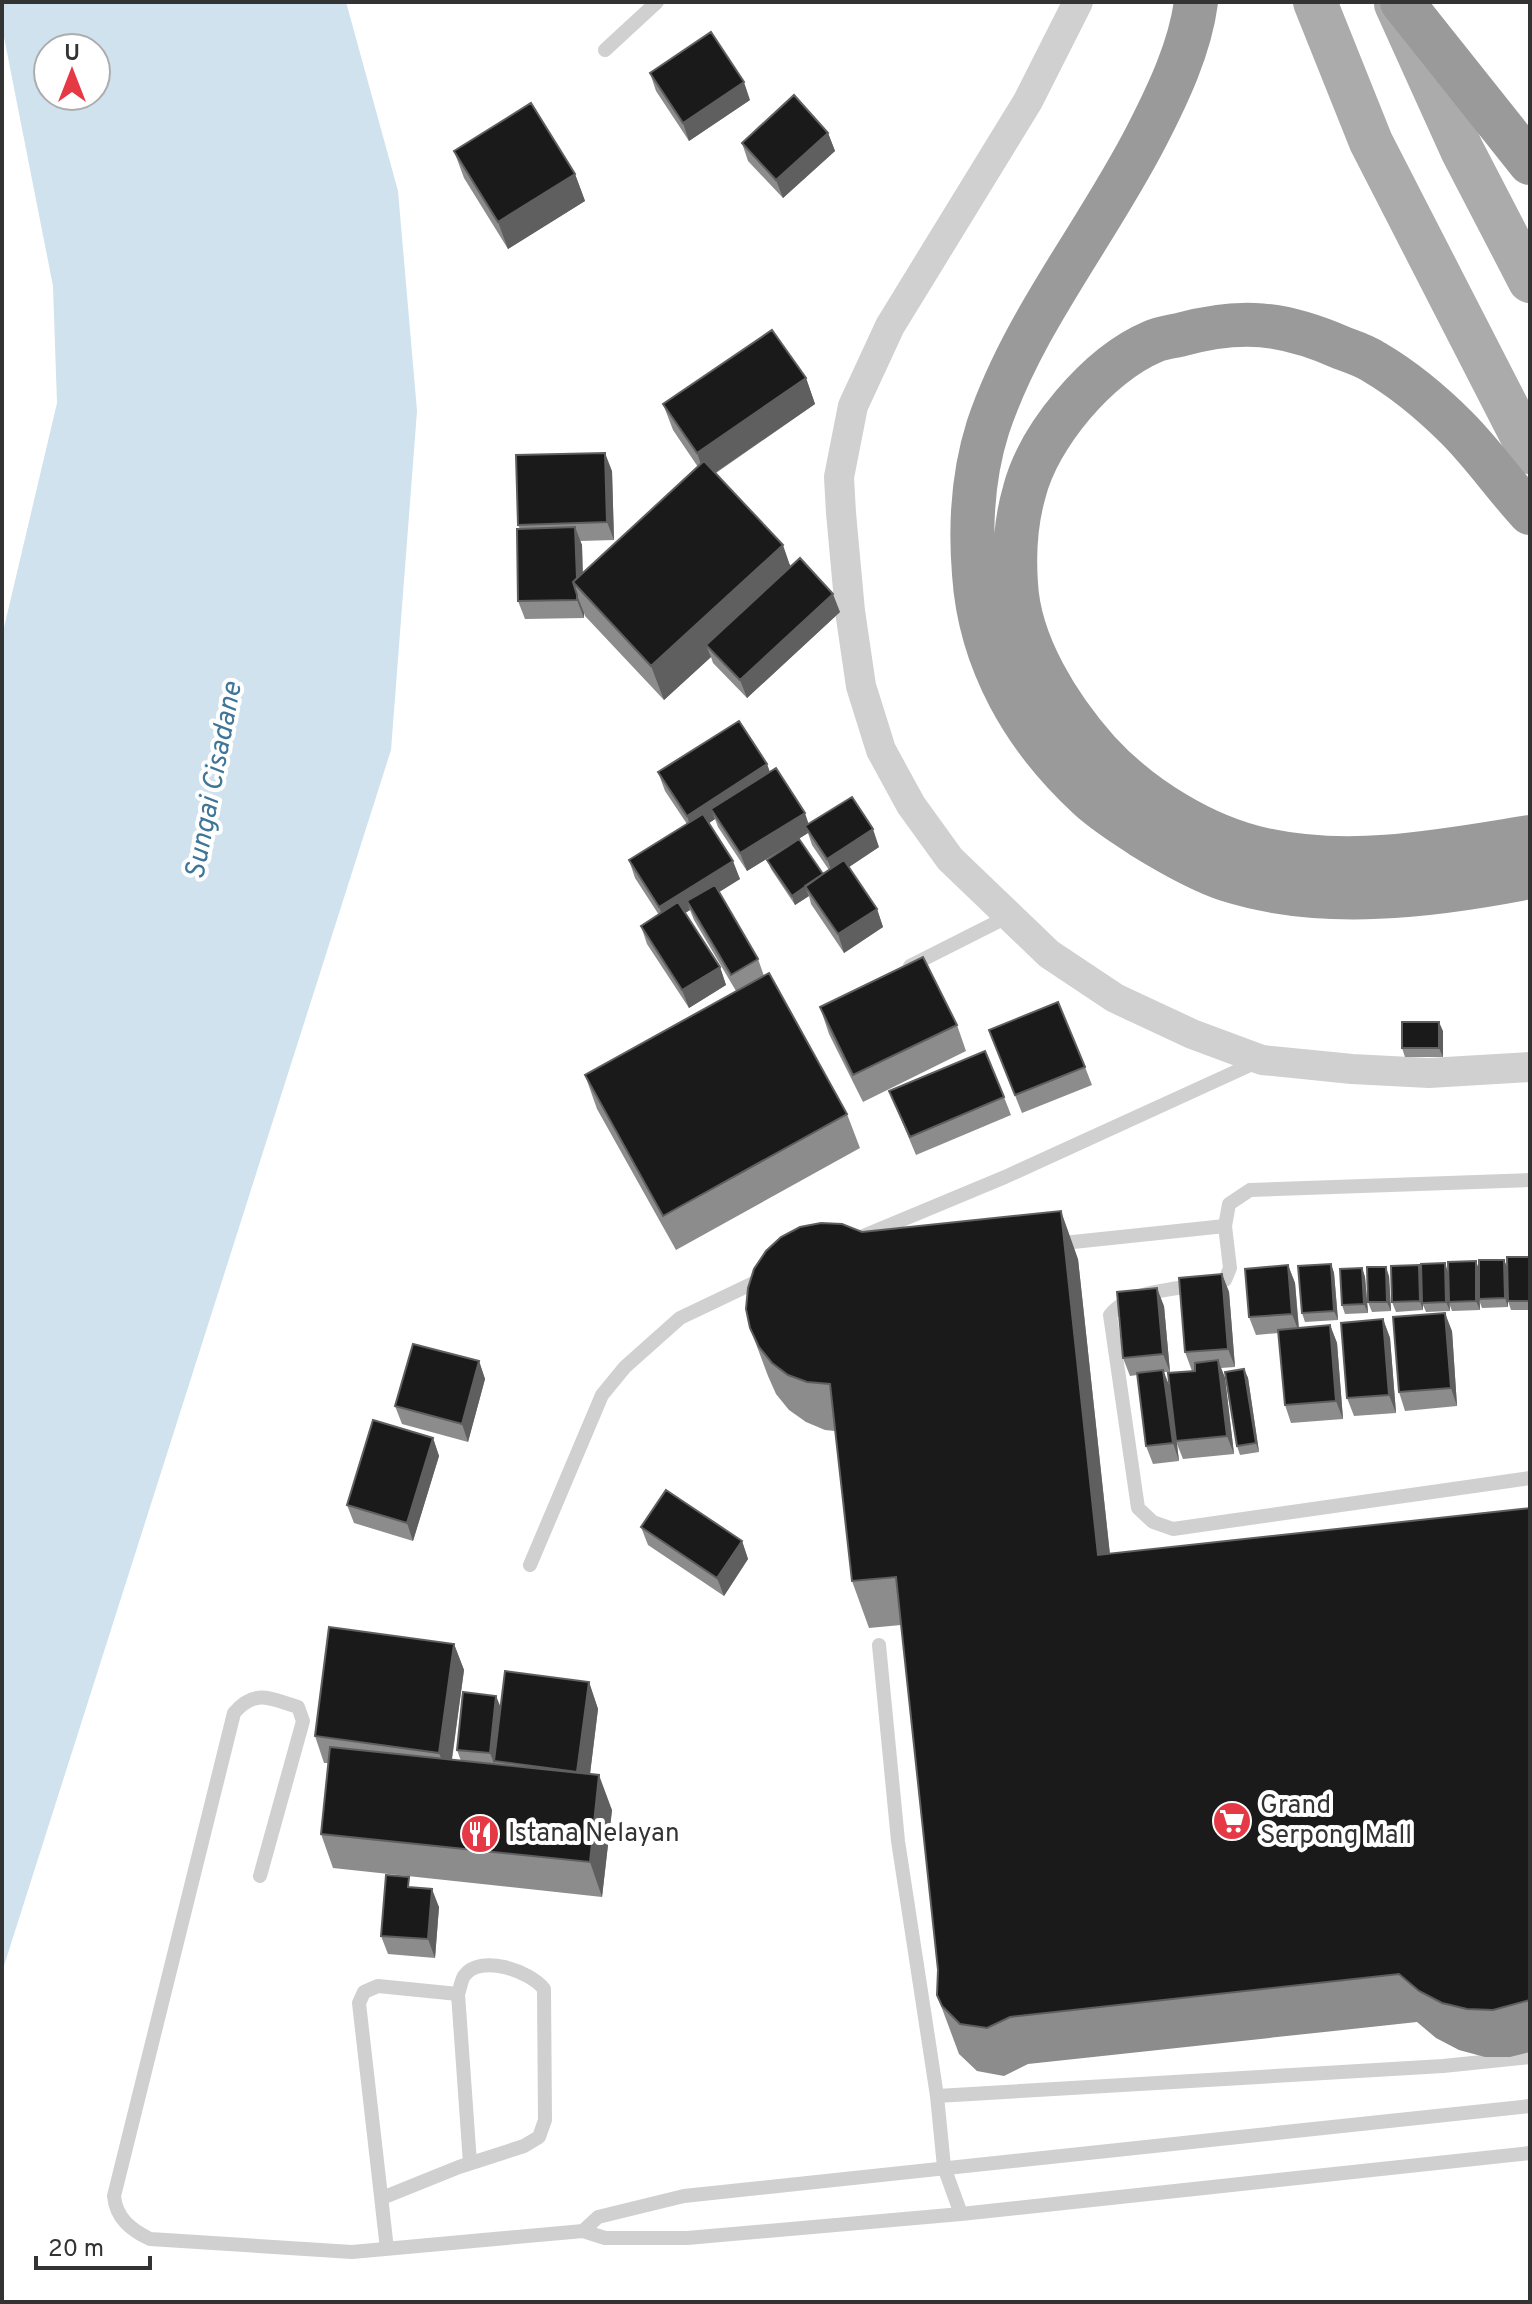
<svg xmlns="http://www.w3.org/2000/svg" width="1532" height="2304" font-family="Overpass,sans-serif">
  <rect width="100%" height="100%" fill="#fff"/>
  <!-- water -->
  <path fill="#cfe2ee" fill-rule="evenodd" d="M2,2H346L398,191L417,411L391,750L2,1972V636L57,403L53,286L2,27ZM48,48H96V96H48Z"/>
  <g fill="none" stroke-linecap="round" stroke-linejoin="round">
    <!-- service -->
    <path stroke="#d0d0d0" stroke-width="14" d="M605,50L657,2
      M910,966L1009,916
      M1530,1180L1250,1190L1229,1204L1225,1226L1230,1268L1225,1280C1190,1290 1133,1286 1110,1315L1138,1508L1153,1522L1173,1529L1530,1478
      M861,1237L1005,1177L1259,1061
      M1054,1244L1225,1226
      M530,1565L602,1395L625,1367L680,1318L764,1278
      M879,1645L898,1841L937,2096
      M260,1876L303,1721L298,1707C270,1699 256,1688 234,1713L114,2196C116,2218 131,2230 150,2239L352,2252L583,2231L605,2238H687L961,2214L1530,2153
      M382,2198L459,2167L524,2146L539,2137L545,2120L544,1989C530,1971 480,1953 464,1976C461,1981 460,1989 458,1994L470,2163
      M961,2214L944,2167L937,2096L1443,2066L1530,2057
      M583,2231L598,2217L684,2196L1530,2106
      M387,2249L359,2003L364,1992L378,1986L458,1994"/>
    <!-- minor -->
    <path stroke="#d0d0d0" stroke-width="30" d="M1078,2L1028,101L890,326L853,406L839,477L841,513L850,611L861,686L881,750L911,805L950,859L1049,954L1115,998L1192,1034L1262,1060L1352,1069L1429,1073L1530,1067"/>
    <!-- primary -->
    <path stroke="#ababab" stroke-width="44" d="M1315,2L1371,142L1530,452
      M1396,4L1462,150L1530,281"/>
    <!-- motorway -->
    <path stroke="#9a9a9a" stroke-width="44" d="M1196,2C1190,48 1168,94 1147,135C1097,233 1023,322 988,427C973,474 970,525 974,574C980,662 1024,738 1088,797C1105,813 1124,824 1143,837C1169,853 1198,870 1228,880C1323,910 1433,896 1530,877
      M1402,2L1530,163
      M1530,513C1505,486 1483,454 1457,428C1433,404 1403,379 1374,362C1365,356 1353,352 1342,348C1283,322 1241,318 1179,335C1170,337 1160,338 1152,342C1098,365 1038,436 1024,493C1016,521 1014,555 1016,584C1019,644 1059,707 1098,751C1140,797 1204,837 1265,850C1353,869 1443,851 1530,837"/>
  </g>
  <!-- wall -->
  <path fill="#8c8c8c" d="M650,73L750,100L689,141L656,91Z
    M828,133L835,151L783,198L748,161L742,143Z
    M454,151L575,174L585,201L508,249L464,178Z
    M806,378L815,404L716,473L791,566L840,612L747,698L713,663L711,657L664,700L585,616L584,613V618L525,619L518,601L520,529L518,525L612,471L614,540L580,541L582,545L583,573L698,467L673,430L663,404Z
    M767,764L770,772L809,824L879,847L849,867L877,909L883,927L844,953L811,904L809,896L795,905L771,869L767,860L823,874L829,870L812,845L808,833L747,871L718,827L715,819L709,823L740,879L719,892L758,959L764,976L847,1114L860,1148L676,1250L597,1109L585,1075L736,991L694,920L690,910L685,913L720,967L726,985L689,1008L647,944L641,926L659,915L635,878L629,860L687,824L665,791L658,772Z
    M820,1007L957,1025L966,1051L863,1102L829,1034Z
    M989,1030L1085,1067L1092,1085L1022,1113Z
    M1443,1031V1057H1405L1402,1048Z
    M889,1091L1004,1097L1011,1115L916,1155Z
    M862,1232L1078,1259L1110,1554L1530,1508V2052L1510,2057H1485L1459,2050L1436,2038L1417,2022L1028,2064L1004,2076L977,2071L959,2054L937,1995L938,1970L901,1625L869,1628L852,1581L835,1431L825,1430L806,1422L789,1410L776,1394L768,1376L750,1328Z
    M1530,1257V1310H1511L1508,1301V1307L1482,1308L1479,1300L1480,1310L1452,1311L1449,1303L1450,1311L1426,1312L1423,1305V1310L1396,1312L1392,1302L1419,1265L1421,1271L1448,1272L1476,1261L1479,1270L1504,1260L1508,1269Z
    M1331,1264L1334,1273L1338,1320L1305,1322L1302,1313Z
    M1288,1265L1295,1283L1299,1328L1330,1325L1337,1343L1343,1419L1291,1423L1285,1405L1279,1333L1256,1335L1249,1317Z
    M1362,1268L1365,1277L1368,1313L1345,1314L1342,1305Z
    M1222,1274L1229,1292L1235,1367L1221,1368L1225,1378L1234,1454L1183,1459L1177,1444L1179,1461L1153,1464L1146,1446L1137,1375L1130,1376L1123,1358L1164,1306L1170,1372H1164L1170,1388L1192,1371L1185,1352Z
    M1389,1276L1391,1311L1372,1312L1368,1302Z
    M1383,1319L1390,1338L1396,1413L1354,1416L1347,1398Z
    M1452,1331L1457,1406L1405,1411L1399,1392Z
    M479,1361L485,1379L468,1442L402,1424L395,1406Z
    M1244,1369L1248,1378L1259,1452L1240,1455L1237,1446Z
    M433,1438L439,1456L413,1541L354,1523L347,1505Z
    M641,1527L742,1541L748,1559L724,1596L648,1545Z
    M454,1644L464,1670L452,1760L461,1761L457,1750L496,1696L501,1708L589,1682L598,1709L590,1774L612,1810L602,1897L333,1868L321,1834L329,1763H324L315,1736Z
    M413,1888L439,1907L435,1958L388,1954L381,1936Z"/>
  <!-- shaded-wall -->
  <path fill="#5f5f5f" d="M744,82L750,100L689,141L683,123Z
    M828,133L835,151L783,198L776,180Z
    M575,174L585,201L508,249L498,222Z
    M806,378L815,404L706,479L697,453Z
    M605,453L612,471L614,540L607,522Z
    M575,527L582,545L583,593L577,587Z
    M783,545L795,580L706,645L711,657L664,700L651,666Z
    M833,594L840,612L747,698L740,680Z
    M577,595L584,613V618L577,600Z
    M767,764L773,782L711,809L715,819L693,834L687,816Z
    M805,813L811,831L805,826L808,833L747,871L740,853Z
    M873,829L879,847L834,877L827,859Z
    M733,861L740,879L692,909L687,901L690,910L666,925L659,907Z
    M805,887L809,896L795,905L792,896Z
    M877,909L883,927L844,953L838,934Z
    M720,967L726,985L689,1008L682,990Z
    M1439,1022L1443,1031V1057L1439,1048Z
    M1061,1211L1078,1259L1115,1602L1098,1555Z
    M1504,1260L1508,1269V1307L1505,1298Z
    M1476,1261L1479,1270L1480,1310L1476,1301Z
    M1445,1263L1448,1272L1450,1311L1446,1302Z
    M1331,1264L1334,1273L1338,1320L1334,1311Z
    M1288,1265L1295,1283L1299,1332L1292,1314Z
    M1419,1265L1422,1275L1423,1310L1420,1301Z
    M1386,1267L1389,1276L1391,1311L1387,1302Z
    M1362,1268L1365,1277L1368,1313L1364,1304Z
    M1222,1274L1229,1292L1235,1367L1228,1349Z
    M1157,1288L1164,1306L1170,1372L1163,1354Z
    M1445,1313L1452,1331L1457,1406L1451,1388Z
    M1383,1319L1390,1338L1396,1413L1389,1395Z
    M1330,1325L1337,1343L1343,1419L1336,1401Z
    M1218,1360L1225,1378L1234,1454L1227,1436Z
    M479,1361L485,1379L468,1442L462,1424Z
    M1244,1369L1248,1378L1259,1452L1256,1443Z
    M1163,1370L1170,1388L1179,1461L1173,1443Z
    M433,1438L439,1456L413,1541L407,1523Z
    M742,1541L748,1559L724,1596L717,1578Z
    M454,1644L464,1670L449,1779L439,1753Z
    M589,1682L598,1709L587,1798L577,1772Z
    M496,1696L503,1714L494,1761L497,1771L490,1753Z
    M599,1775L612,1810L602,1897L590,1862Z
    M432,1889L439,1907L435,1958L428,1939Z"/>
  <!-- building -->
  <path fill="#1a1a1a" stroke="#5f5f5f" stroke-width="2" d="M711,32L744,82L683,123L650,73Z
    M794,95L828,133L776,180L742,143Z
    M531,103L575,174L498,222L454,151Z
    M772,330L806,378L697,453L663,404Z
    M605,453L607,522L518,525L516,455Z
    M704,461L783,545L651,666L573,582Z
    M575,527L577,578L573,582L577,595V600L518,601L517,529Z
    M800,558L833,594L740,680L706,645Z
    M739,721L767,764L687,816L658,772Z
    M776,768L805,813L740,853L711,809Z
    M852,797L873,829L827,859L805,826Z
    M703,814L733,861L659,907L629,860Z
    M799,839L823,874L792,896L767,860Z
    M844,860L877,909L838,934L805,886Z
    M715,885L758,959L731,975L687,901Z
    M678,902L720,967L682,990L641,926Z
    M923,957L957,1025L853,1075L820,1007Z
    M769,973L847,1114L663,1216L585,1075Z
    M1058,1002L1085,1067L1015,1095L989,1030Z
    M1402,1022H1439V1048H1402Z
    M985,1051L1004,1097L910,1137L889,1091Z
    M1061,1211L1098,1555L1530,1508V2000L1493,2010L1467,2009L1442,2003L1419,1991L1399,1974L1010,2017L987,2028L960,2024L942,2006L937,1995L938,1970L896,1577L852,1581L830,1384L807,1382L788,1375L772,1363L759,1347L750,1328L746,1309L748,1288L754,1269L766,1251L781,1237L800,1227L821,1223L842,1224L862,1232Z
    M1507,1257H1530V1301H1508Z
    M1479,1260H1504L1505,1298L1479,1299Z
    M1476,1261V1301L1449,1302L1448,1262Z
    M1445,1263L1446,1302L1422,1303L1421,1264Z
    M1331,1264L1334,1311L1302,1313L1298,1266Z
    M1288,1265L1292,1314L1249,1317L1245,1269Z
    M1419,1265L1420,1301L1392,1302L1391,1266Z
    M1367,1267H1386L1387,1302H1368Z
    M1362,1268L1364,1304L1342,1305L1340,1269Z
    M1222,1274L1228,1349L1185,1352L1179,1278Z
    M1157,1288L1163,1354L1123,1358L1117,1292Z
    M1445,1313L1451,1388L1399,1392L1393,1317Z
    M1383,1319L1389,1395L1347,1398L1341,1323Z
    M1330,1325L1336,1401L1285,1405L1278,1330Z
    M413,1344L479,1361L462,1424L395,1406Z
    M1218,1360L1227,1436L1176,1441L1168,1373L1195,1371V1363Z
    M1244,1369L1256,1443L1237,1446L1225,1372Z
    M1163,1370L1173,1443L1146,1446L1137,1373Z
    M373,1420L433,1438L407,1523L347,1505Z
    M666,1490L742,1541L717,1578L641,1527Z
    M329,1627L454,1644L439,1753L315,1736Z
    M505,1671L589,1682L577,1772L494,1761Z
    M463,1692L496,1696L490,1753L457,1750Z
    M330,1747L599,1775L590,1862L321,1834Z
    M386,1875L409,1877L408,1887L432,1889L428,1939L381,1936Z"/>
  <!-- icons -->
  <defs>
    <symbol id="supermarket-disc" viewBox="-11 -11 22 22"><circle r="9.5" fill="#e63946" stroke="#fff"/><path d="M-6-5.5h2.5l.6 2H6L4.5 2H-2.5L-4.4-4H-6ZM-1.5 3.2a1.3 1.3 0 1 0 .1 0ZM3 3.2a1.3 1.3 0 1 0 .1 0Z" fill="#fff"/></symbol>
    <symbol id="restaurant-disc" viewBox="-11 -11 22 22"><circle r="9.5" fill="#e63946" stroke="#fff"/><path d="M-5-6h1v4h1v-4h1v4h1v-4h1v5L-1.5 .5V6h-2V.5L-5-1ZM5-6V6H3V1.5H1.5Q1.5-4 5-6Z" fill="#fff"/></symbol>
  </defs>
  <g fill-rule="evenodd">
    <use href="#supermarket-disc" x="1210" y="1799" width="44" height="44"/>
    <use href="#restaurant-disc" x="458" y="1812" width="44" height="44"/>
  </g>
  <g text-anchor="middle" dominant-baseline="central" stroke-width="8" stroke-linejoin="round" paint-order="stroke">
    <!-- poi labels -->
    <g font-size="26" fill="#333" stroke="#fff" text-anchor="start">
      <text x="1260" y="1806">Grand<tspan x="1260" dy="30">Serpong Mall</tspan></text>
      <text x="508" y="1834">Istana Nelayan</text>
    </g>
    <!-- water labels -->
    <g font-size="28" font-style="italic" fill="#3f7597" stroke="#fff">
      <text transform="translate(215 781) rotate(-79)">Sungai Cisadane</text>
    </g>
  </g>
  <!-- border -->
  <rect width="1532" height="2304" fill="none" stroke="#333333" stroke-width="8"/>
  <!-- north arrow -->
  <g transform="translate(72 72)"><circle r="38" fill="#ffffff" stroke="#adadad" stroke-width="2"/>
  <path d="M0-6L14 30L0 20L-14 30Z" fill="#e63946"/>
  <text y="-12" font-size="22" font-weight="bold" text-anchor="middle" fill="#333333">U</text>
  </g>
  <!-- scale -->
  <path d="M36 2256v12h114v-12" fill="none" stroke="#333333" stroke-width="4"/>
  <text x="48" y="2256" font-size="24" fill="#333333" stroke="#ffffff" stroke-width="6" paint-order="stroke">20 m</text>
</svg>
